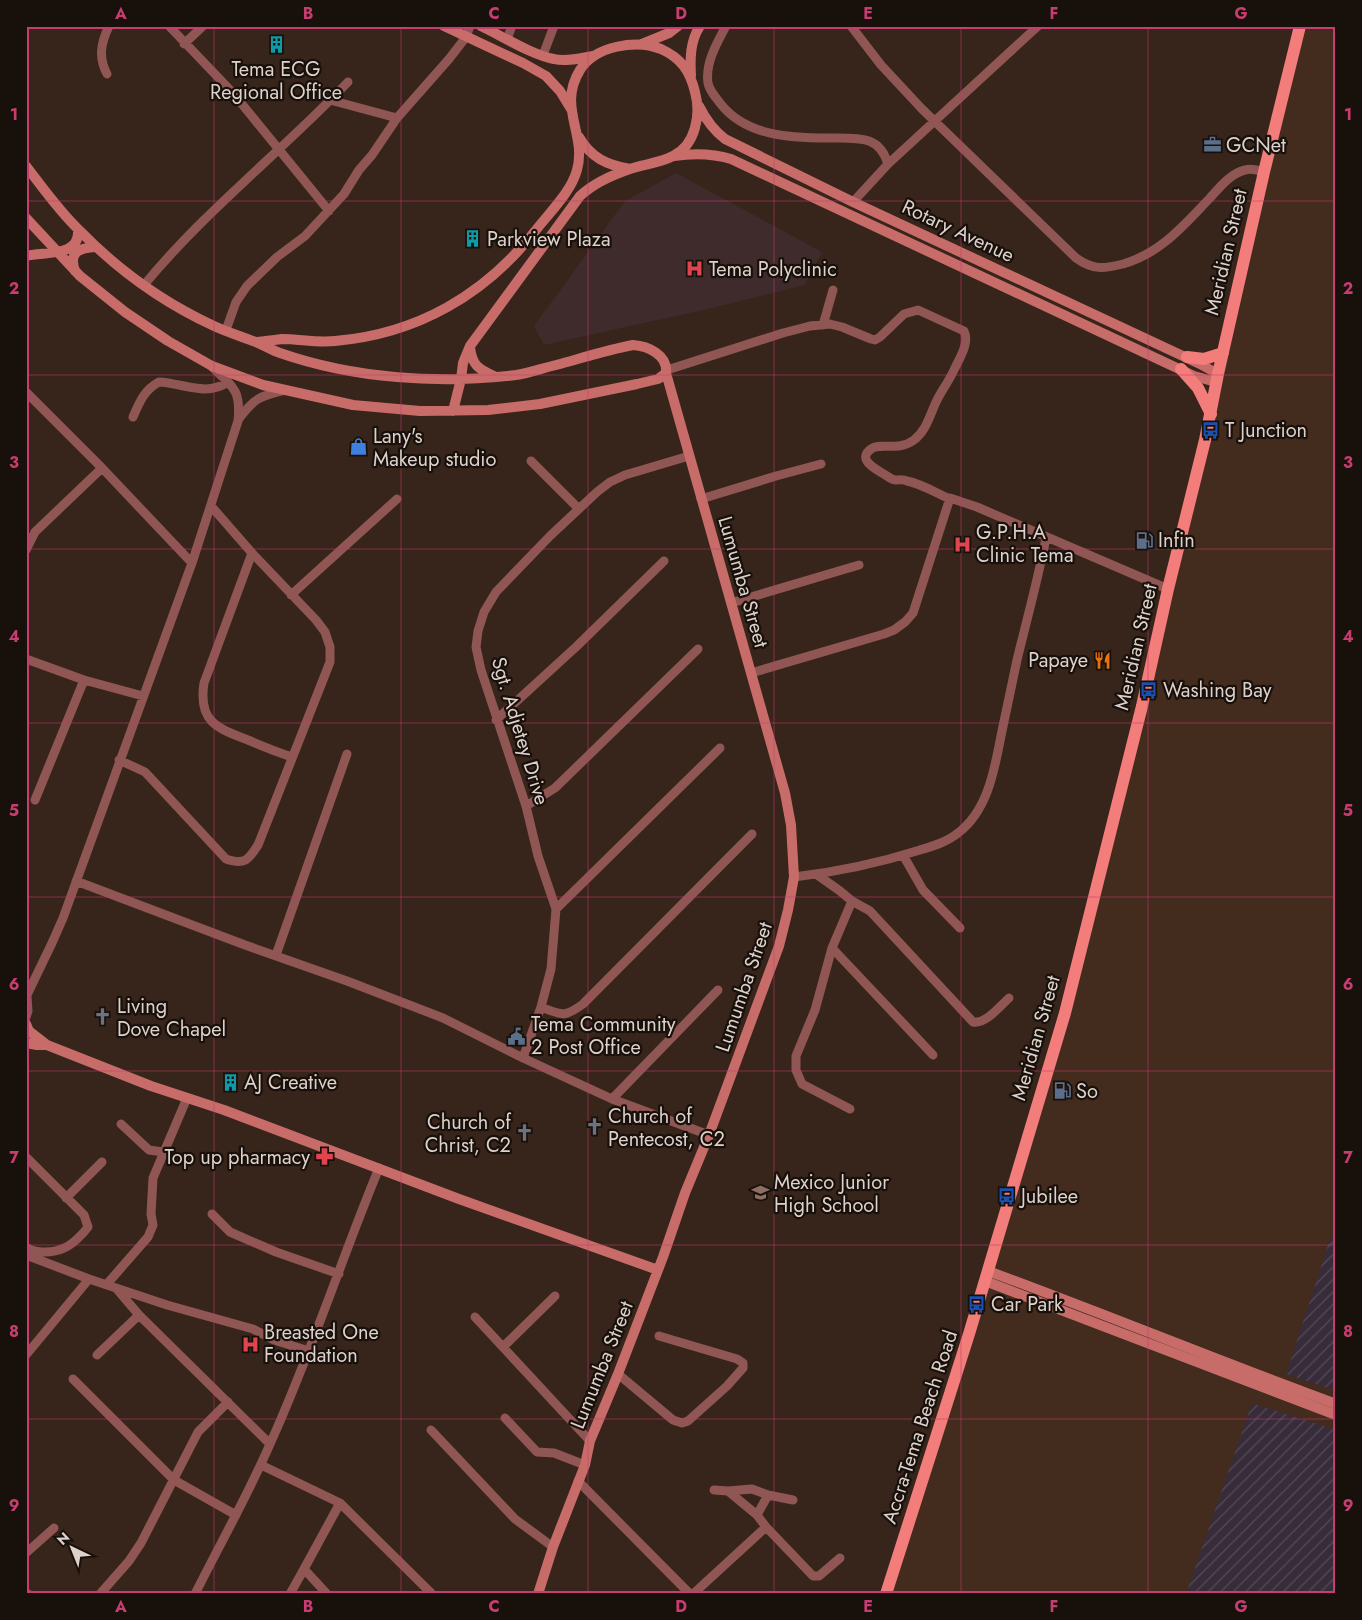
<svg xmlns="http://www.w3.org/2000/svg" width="1362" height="1620" font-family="Jost,sans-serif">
  <defs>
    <pattern id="industrial-furrows" width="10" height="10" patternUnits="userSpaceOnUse" patternTransform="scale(1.25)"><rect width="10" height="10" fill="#382c3a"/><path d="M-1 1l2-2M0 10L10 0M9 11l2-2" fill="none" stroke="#544a55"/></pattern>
  </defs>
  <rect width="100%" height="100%" fill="#37241a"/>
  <!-- built -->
  <path fill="#432b1e" d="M1300,26H1336V1594H887L1078,950Z"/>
  <!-- industrial -->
  <path fill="url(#industrial-furrows)" d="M1331,1236L1336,1237V1391L1286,1374Z
    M1252,1403L1336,1430V1594H1186Z"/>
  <!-- medical -->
  <path fill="#3f2b2c" d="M676,173L822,252L805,285L708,309L544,345L534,326L625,201Z"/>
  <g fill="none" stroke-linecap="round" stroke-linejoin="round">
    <!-- street -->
    <path stroke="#8f5653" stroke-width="9" d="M169,26L233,93L329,211
      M726,26C717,43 705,63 708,83C709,90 716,98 720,103C745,136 790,138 828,138C841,138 857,137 869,141C880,145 885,154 888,164L853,202
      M851,26L881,65L922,109L1076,258C1093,270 1103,269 1123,264C1161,253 1183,226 1210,198C1219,188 1231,173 1245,170C1251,168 1258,170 1264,172
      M507,39L512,26
      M184,44L203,26
      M543,55L554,26
      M107,74C98,57 101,43 109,26
      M330,100L397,118
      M888,164L1038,26
      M144,285C205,211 282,151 348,82
      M823,325L833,290
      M226,330L236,302L247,286L277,257L305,236L344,194L359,170L372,155L397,118L449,59L466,37L470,26
      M667,370L783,333L810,326L830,324L842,327L871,339L875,340L880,337L904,314L918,310L964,331C970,343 959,359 954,370C949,381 942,390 937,400C930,414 927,430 914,440C898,452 879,442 871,449C857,459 874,468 882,473C886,475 891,480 896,480C900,480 903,479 907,481C922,484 936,493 950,499
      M26,392L102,468L192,563
      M133,417C139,403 144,390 159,382C183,383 206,397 228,382
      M238,420C254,398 260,396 285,390
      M531,461L579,509
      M701,499L776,476L821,464
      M26,550L35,532L102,468
      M252,553L204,683C198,721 216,728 248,740C262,746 277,752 292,757
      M291,595L397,499
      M731,603L859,565
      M26,659L84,680L143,696
      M751,673L884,634L894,630L905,622L913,613L950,498L977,507L1168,589
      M496,720L577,646L664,561
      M119,760L145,772L226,859C244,865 248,861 258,845L330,662V647L325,632L316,620L252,553L211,506
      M35,800L84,680
      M526,806L555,788L698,649
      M903,855L923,890L960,928
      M816,874L840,891L852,901L870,911L973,1022C986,1024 999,1007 1009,998
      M794,877C836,872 879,863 920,850C933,846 947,842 958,833C989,810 995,766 1002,731C1007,707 1012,684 1017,660C1027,619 1038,579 1046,538
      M76,881L245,945L347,981L443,1018L523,1058L612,1099L709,1135
      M556,909L720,748
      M832,948L933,1055
      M276,955L347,754
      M26,997L52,943L63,918L192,563L238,421C241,391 234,387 213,368
      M541,1007C562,1015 564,1018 583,1004L752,834
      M26,1017L28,1011L27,996
      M523,1058L541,1007L551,969L556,909L538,856L526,806L481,670L476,647L478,631L484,612L496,592L550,536L597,492L610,482L625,475L689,456
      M612,1099L718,990
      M850,1109L802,1084L796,1070V1056L815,1010L832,948L852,901
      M121,1124L149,1150L163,1152
      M26,1157L84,1215L88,1227C83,1234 72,1245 64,1248C54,1253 35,1254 26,1247
      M66,1198L102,1162
      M212,1214L230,1232L276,1252L339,1274
      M26,1255L89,1279
      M107,1284L148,1237L153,1225L151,1214L153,1178L187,1098
      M116,1288L139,1315L270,1444
      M475,1317L590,1441
      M503,1347L555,1296
      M26,1355L89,1279L167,1305L253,1329L274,1340L309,1351
      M97,1355L139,1315
      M618,1374L673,1420L682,1423L688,1421L727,1386L743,1368V1363L737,1359L659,1336
      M73,1379L174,1480L236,1515
      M505,1418L537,1452L554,1453L585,1465
      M431,1430L515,1519L553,1547
      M261,1465L340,1503L432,1594
      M578,1481L690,1594
      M714,1490L728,1491L757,1515L766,1527L813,1576H819L840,1558
      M728,1491L752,1489L768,1495L793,1500
      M757,1515L768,1495
      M26,1553L54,1528
      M26,1593L28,1594
      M100,1594L129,1561L141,1543L198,1432L228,1402
      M195,1594C220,1544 248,1495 270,1444C311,1354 341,1260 379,1168
      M290,1594L304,1569
      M327,1594L304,1569L340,1503
      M693,1594L766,1527"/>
    <!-- secondary -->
    <path stroke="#c76c69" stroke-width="10" d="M444,26L523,63L546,76L560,91L571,109
      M481,26C502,36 532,55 554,59C566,62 581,58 593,56
      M642,44L669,33L678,26
      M691,76C690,59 690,41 700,26
      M699,106C706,120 713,130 725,139L853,202L1200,364L1218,374
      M579,137C591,158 607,165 630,169
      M674,156C694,153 711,153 731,159L1194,376L1216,382
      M26,166C43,188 59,211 79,230C117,269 164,303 214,326C227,332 240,336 253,341C262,344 271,350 280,353C355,379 438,384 516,375C529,373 543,368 556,365C582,358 607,350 633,345C648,346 668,355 666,373L785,793L791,825L794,877L788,910L779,946L709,1135L685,1193L663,1257L618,1374L590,1441L585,1465L553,1547L538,1594
      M26,218L80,276L125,312L168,341L212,366L263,385L353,405L420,411L488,410L540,404L637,384L658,379L666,373
      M26,256C44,251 80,258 78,230
      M75,271C68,251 80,248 96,247
      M257,342C266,341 274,340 282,339C299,339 317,343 335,341C417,334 485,295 536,230C550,212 571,192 577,170C587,134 557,107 580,70C595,46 636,39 661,49C681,58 690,71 695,92C701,114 696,145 673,156C660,163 644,164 630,169C612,175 594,183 580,196L470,346L463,363L461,379L453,411
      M470,347C472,365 478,369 494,376
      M26,1024L29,1031L47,1045L151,1086L224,1110L459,1199L658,1270
      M26,1043L37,1045H47
      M988,1271C1105,1314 1219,1361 1336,1404
      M985,1281L1336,1415"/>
    <!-- primary -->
    <path stroke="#f37d7a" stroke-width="12" d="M1187,357L1204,359L1223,353
      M1181,369L1198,388L1211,414
      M886,1594L969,1334L1065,1013L1142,706L1168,589L1205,440L1218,374L1264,172L1300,26"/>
  </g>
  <!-- grid -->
  <path fill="none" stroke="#c83d71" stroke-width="1" stroke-opacity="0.55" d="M214,26V1594M401,26V1594M588,26V1594M774,26V1594M961,26V1594M1148,26V1594M26,201H1336M26,375H1336M26,549H1336M26,723H1336M26,897H1336M26,1071H1336M26,1245H1336M26,1419H1336"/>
  <!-- icons -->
  <defs>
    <symbol id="building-bare" viewBox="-9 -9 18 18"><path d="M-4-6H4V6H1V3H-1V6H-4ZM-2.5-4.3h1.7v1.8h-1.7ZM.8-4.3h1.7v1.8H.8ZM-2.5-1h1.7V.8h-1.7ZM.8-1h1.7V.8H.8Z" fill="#0f9aa8" stroke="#18100b" stroke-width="2.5" paint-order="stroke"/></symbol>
    <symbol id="office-bare" viewBox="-9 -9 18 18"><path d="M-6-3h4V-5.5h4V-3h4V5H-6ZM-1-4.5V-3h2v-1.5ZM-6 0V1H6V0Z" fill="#5c6f8a" stroke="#18100b" stroke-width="2.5" paint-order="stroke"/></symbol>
    <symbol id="hospital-bare" viewBox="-9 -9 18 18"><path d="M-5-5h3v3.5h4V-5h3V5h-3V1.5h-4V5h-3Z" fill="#e0444e" stroke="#18100b" stroke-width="2.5" paint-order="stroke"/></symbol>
    <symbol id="bus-bare" viewBox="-9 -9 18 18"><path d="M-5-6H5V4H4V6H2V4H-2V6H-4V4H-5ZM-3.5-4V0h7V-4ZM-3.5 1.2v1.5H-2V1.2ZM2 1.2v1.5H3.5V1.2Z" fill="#1a4fb4" stroke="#18100b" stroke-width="2.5" paint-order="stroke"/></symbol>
    <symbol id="shop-bare" viewBox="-9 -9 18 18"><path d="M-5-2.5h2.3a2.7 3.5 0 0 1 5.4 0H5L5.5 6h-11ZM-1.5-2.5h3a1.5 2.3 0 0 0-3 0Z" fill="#3f7fe0" stroke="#18100b" stroke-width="2.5" paint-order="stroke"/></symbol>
    <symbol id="fuel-bare" viewBox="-9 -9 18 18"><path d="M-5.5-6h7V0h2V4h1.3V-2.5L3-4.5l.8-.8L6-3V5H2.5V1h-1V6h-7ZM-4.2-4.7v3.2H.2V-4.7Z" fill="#5c6f8a" stroke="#18100b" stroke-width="2.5" paint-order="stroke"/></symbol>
    <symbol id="restaurant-bare" viewBox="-9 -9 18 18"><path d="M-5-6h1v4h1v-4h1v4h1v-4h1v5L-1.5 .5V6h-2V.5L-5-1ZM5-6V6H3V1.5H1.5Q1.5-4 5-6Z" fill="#e8710a" stroke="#18100b" stroke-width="2.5" paint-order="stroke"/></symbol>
    <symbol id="church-bare" viewBox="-9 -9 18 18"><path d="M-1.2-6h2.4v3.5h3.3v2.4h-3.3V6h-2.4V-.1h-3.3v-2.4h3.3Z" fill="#6b7280" stroke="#18100b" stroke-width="2.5" paint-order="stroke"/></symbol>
    <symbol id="civic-bare" viewBox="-9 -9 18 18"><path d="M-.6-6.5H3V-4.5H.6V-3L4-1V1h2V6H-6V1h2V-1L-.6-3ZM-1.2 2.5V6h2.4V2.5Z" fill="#5c6f8a" stroke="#18100b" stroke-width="2.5" paint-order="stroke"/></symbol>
    <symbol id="pharmacy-bare" viewBox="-9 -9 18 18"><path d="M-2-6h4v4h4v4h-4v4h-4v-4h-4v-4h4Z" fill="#e0444e" stroke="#18100b" stroke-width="2.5" paint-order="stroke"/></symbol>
    <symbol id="school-bare" viewBox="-9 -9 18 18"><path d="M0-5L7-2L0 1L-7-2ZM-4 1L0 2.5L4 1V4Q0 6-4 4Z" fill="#8d6e63" stroke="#18100b" stroke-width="2.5" paint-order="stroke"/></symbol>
  </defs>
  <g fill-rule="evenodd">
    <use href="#building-bare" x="264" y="32" width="25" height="25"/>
    <use href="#office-bare" x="1200" y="132" width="25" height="25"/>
    <use href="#building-bare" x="460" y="226" width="25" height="25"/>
    <use href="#hospital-bare" x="682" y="256" width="25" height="25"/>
    <use href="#bus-bare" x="1198" y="418" width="25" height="25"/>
    <use href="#shop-bare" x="346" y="434" width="25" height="25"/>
    <use href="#fuel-bare" x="1132" y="528" width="25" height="25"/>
    <use href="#hospital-bare" x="950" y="532" width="25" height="25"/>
    <use href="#restaurant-bare" x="1090" y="648" width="25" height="25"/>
    <use href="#bus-bare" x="1136" y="678" width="25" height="25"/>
    <use href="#church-bare" x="90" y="1004" width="25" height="25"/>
    <use href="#civic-bare" x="504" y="1024" width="25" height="25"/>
    <use href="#building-bare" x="218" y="1070" width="25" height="25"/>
    <use href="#fuel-bare" x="1050" y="1078" width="25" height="25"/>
    <use href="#church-bare" x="582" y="1114" width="25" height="25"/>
    <use href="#church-bare" x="512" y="1120" width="25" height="25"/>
    <use href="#pharmacy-bare" x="312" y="1144" width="25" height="25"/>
    <use href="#school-bare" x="748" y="1180" width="25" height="25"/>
    <use href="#bus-bare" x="994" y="1184" width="25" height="25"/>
    <use href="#bus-bare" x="964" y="1292" width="25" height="25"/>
    <use href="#hospital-bare" x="238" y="1332" width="25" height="25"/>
  </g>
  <g text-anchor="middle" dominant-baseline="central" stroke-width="4.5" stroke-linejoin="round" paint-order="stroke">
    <!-- poi labels -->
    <g font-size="20" fill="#ded1cb" stroke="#18100b" text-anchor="start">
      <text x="276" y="69" text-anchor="middle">Tema ECG<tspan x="276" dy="23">Regional Office</tspan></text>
      <text x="1226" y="145">GCNet</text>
      <text x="487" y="239">Parkview Plaza</text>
      <text x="709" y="269">Tema Polyclinic</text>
      <text x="1225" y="430">T Junction</text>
      <text x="373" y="436">Lany's<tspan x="373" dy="23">Makeup studio</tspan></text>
      <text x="976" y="532">G.P.H.A<tspan x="976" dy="23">Clinic Tema</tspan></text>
      <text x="1158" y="540">Infin</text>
      <text x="1088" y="660" text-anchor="end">Papaye</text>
      <text x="1163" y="690">Washing Bay</text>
      <text x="117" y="1006">Living<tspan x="117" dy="23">Dove Chapel</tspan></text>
      <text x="531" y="1024">Tema Community<tspan x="531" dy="23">2 Post Office</tspan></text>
      <text x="244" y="1082">AJ Creative</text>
      <text x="1076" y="1091">So</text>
      <text x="608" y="1116">Church of<tspan x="608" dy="23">Pentecost, C2</tspan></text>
      <text x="511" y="1122" text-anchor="end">Church of<tspan x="511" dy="23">Christ, C2</tspan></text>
      <text x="310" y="1157" text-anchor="end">Top up pharmacy</text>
      <text x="774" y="1182">Mexico Junior<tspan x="774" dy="23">High School</tspan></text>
      <text x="1021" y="1196">Jubilee</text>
      <text x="991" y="1304">Car Park</text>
      <text x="264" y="1332">Breasted One<tspan x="264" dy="23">Foundation</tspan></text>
    </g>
    <!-- street labels -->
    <g font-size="20" fill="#ded1cb" stroke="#18100b">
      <text transform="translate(958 231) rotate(25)">Rotary Avenue</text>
      <text transform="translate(1226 252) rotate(-77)">Meridian Street</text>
      <text transform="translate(743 582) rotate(74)">Lumumba Street</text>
      <text transform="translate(1136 647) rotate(-77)">Meridian Street</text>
      <text transform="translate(520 731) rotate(73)">Sgt. Adjetey Drive</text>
      <text transform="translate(744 987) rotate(-71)">Lumumba Street</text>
      <text transform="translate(1036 1038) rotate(-74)">Meridian Street</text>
      <text transform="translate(602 1365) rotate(-68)">Lumumba Street</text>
      <text transform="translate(920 1427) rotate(-72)">Accra-Tema Beach Road</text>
    </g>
  </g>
  <!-- border -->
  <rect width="1362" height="1620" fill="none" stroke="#18100b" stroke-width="55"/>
  <!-- north arrow -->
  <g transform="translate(72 1548) rotate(317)" stroke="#18100b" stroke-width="4" paint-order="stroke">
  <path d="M0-4L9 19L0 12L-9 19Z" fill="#ded1cb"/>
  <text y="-8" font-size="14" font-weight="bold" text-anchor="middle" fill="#ded1cb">N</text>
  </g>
  <rect x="28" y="28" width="1306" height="1564" fill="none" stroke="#c83d71" stroke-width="2"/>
  <g font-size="16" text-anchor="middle" font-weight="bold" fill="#c83d71">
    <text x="121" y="19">A</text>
    <text x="308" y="19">B</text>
    <text x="494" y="19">C</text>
    <text x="681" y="19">D</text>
    <text x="868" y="19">E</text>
    <text x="1054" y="19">F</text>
    <text x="1241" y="19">G</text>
    <text x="14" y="120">1</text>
    <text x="1348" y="120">1</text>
    <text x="14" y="294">2</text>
    <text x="1348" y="294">2</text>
    <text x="14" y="468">3</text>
    <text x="1348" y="468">3</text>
    <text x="14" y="642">4</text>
    <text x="1348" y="642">4</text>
    <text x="14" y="816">5</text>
    <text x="1348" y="816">5</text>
    <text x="14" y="990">6</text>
    <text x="1348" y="990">6</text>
    <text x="14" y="1163">7</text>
    <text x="1348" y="1163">7</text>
    <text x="14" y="1337">8</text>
    <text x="1348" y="1337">8</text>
    <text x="14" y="1511">9</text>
    <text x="1348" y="1511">9</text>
    <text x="121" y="1612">A</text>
    <text x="308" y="1612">B</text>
    <text x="494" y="1612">C</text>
    <text x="681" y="1612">D</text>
    <text x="868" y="1612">E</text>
    <text x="1054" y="1612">F</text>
    <text x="1241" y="1612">G</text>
  </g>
</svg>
